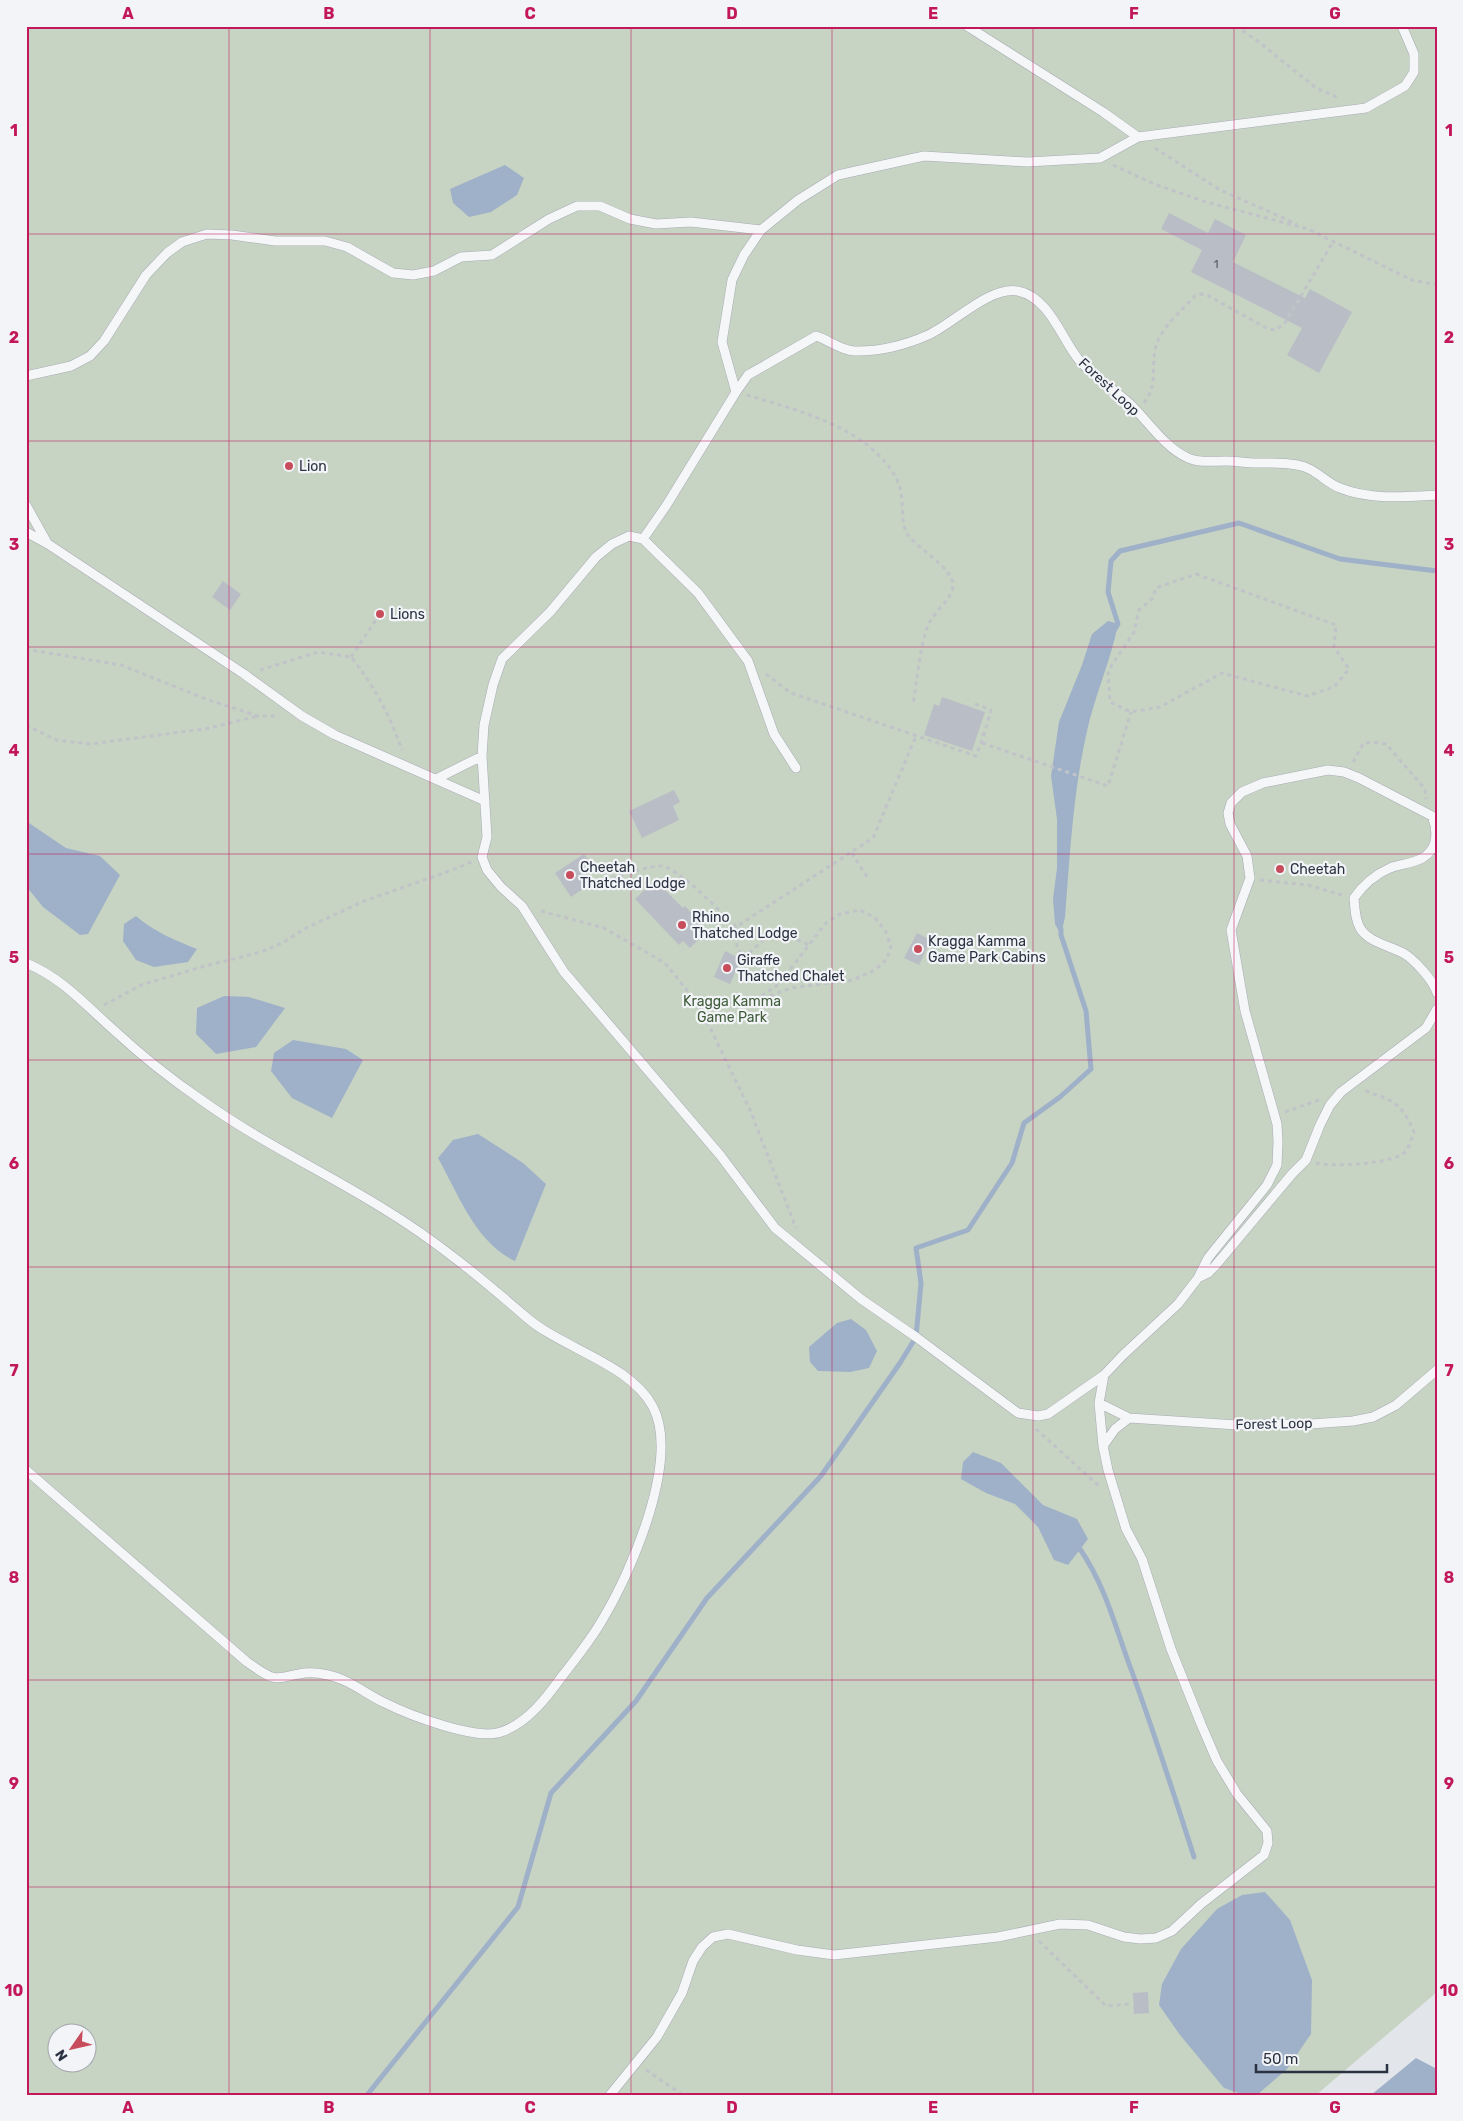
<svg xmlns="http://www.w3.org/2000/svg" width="1463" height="2121" font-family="Rubik,sans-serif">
  <rect width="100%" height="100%" fill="#e2e5ea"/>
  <!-- green -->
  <path fill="#c7d3c3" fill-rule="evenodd" d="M26,26H1437V1992L1316,2095H26ZM58,2034H88V2064H58Z"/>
  <!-- water -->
  <path fill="#9fb1c8" d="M505,165L524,178L517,195L491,212L469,217L453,203L450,189Z
    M1108,621L1118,624C1111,660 1095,695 1087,731C1073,792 1070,855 1065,917L1061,935L1055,924L1053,899L1057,868V819L1051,776L1059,722L1082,665L1092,634Z
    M26,821L66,848L100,856L120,875L88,934L80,935L43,907L26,886Z
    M136,916C155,932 174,940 197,949L188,962L154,967L136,960L123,941L124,924Z
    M224,996L249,997L285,1008L256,1047L216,1054L196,1034L197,1008Z
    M293,1040L346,1049L363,1060L332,1118L292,1098L271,1071L274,1053Z
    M478,1134L523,1163L546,1184L515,1261C475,1242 459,1195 438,1158L453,1140Z
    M851,1319L866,1330L877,1351L869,1368L850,1372L818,1371L810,1362L809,1347L837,1323Z
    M973,1452L1001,1463L1043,1505L1077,1519L1088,1539L1068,1565L1054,1560L1038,1527L1015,1504L986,1493L961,1479L963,1462Z
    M1265,1892L1290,1920L1312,1980L1311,2034L1287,2069L1257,2095H1244L1224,2088L1180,2035L1159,2005L1162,1984L1181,1949L1217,1909L1242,1895Z
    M1416,2058L1437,2069V2095H1371Z"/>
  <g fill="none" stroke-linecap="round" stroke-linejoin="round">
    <!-- stream -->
    <path stroke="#9fb1c8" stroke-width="5" d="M1115,629L1118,624L1108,592L1111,561L1120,551L1239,523L1340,559L1437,571
      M1080,1549C1104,1584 1114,1622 1128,1661C1152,1726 1173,1791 1194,1857
      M367,2095L518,1907L551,1793L636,1701L707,1598L821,1476L900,1363L916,1337L921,1283L916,1248L968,1230L1012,1163L1024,1123L1060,1097L1091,1069L1086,1011L1061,935V929"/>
  </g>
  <!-- building -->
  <path fill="#b9bec6" d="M1169,213L1208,233L1215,219L1246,235L1233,262L1305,298L1310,289L1352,312L1319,373L1287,355L1302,328L1191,272L1202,250L1161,229Z
    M223,581L241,594L230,610L212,597Z
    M942,697L985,712L972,751L924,735L934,704L939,706Z
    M674,790L680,802L673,806L679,820L642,838L629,811Z
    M584,854L594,868L580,877L586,887L571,897L555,873Z
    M655,880L683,908L685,906L701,923L692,931L699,939L690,948L683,941L679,945L635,899Z
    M917,933L931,940L919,965L904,958Z
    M725,951L741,959L730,984L714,977Z
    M1148,1992L1149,2013L1134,2014L1133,1993Z"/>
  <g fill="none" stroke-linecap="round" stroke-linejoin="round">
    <defs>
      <path id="service" d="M967,26L1103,112L1138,137
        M1402,26L1414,54V72L1405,86L1366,108L1138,137L1100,158L1027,162L924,156L838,175L798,200L761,230L744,255L732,280L722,342L736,392L666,506L643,539L629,536L612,544L596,557L550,612L502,659L493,685L484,725L482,756L487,837L482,857L487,870L501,887L522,906L564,972L720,1155L775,1228L861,1299L916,1337L1018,1413L1038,1416L1048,1414L1104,1375L1123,1355L1178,1304L1198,1278L1208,1258L1267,1185L1277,1165L1278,1141L1277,1124L1245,1011L1231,930L1250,878L1247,856L1230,824L1228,813L1231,803L1242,792L1263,783L1328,770L1344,772L1359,778L1432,816C1436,825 1437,832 1435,842C1429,863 1407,862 1390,868C1374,875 1363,885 1354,898C1355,909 1355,919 1360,928C1368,942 1390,946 1403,953C1414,959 1434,981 1437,993
        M26,376L71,366L90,356L104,341L146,275L167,253L182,242L207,234L232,235L275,241H325L347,247L393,273L413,275L434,271L461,257L492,255L549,219L577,206H600L630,219L656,224L691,222L761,230
        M736,392L748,375L816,336C829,340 840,350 854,351C878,352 906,345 928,335C953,324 989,286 1018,291C1050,298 1061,338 1079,360C1093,377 1114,389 1130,404C1149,422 1164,447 1188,458C1199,463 1215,461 1226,461C1236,461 1246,463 1256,463C1270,463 1283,462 1297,465C1316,468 1324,482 1340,488C1370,500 1405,497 1437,495
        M26,505L46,541
        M26,532L48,544L244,674L302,716L335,735L485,801
        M643,539L698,593L748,661L774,734L796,768
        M436,779L482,756
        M26,963C64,979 86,1006 116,1032C142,1056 171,1079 200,1099C258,1141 323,1171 384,1209C435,1240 481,1278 526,1317C561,1348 631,1364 653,1407C680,1459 632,1570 604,1617C593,1637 578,1656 563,1675C547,1697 528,1723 501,1732C477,1741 409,1715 385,1703C366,1694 348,1679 328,1675C319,1673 308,1672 299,1674C290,1675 281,1680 272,1677C263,1674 255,1667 247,1662L26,1470
        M1198,1278L1208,1273L1215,1266L1292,1174L1306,1160L1320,1125L1330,1105L1341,1092L1426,1028L1437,1009
        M1099,1403L1129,1418L1237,1425L1311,1424L1353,1421L1373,1417L1396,1405L1437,1370
        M1103,1446L1115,1429L1129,1418
        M610,2095L657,2037L682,1993L693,1961L702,1947L713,1937L728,1934L797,1950L834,1955L998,1937L1060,1924L1088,1925L1124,1937L1140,1939L1156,1938L1172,1931L1201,1904L1264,1855L1268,1843L1267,1831L1237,1794L1217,1761L1201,1724L1171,1649L1142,1559L1126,1529L1108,1470L1103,1446L1099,1403L1104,1375"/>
    </defs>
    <!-- service casing -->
    <use href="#service" stroke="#a7acb4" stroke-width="10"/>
    <!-- path -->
    <path stroke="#c0c3c8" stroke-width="3" stroke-dasharray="4 4" stroke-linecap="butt" d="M1236,26L1259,42L1316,88L1339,98
      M1155,148L1220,190L1297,224
      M1113,165L1154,184L1206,202L1308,229L1412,280L1437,285
      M747,395C799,411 868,427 896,478C907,498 898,521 908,535C918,549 953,568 953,585C953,598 937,609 931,620C920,637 917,683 913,705
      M1144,403C1159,383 1150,368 1156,346C1161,328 1182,310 1195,296L1201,294L1207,295L1268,329L1276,330L1285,323L1333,242
      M1196,574L1336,625L1334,647L1349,669L1334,687L1307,696L1222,673L1160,707L1131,712L1110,702L1108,671L1134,632L1139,610L1152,599L1156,588Z
      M26,647L36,651L121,665L206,699L258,716H279
      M351,657L380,614
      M260,670L318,652L351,657C374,685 390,716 402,750
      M766,674L791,693L976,756L984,735L978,733
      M975,704L991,710L984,735
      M26,725L56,740L90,744L205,729L258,716
      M982,743L1108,786L1131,712
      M1353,762L1363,744L1372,742L1386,744L1425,789L1426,799
      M852,853L869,880
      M612,878C624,875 651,865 661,866C678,867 723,914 736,927L873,838L916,736
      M1260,880L1308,885L1342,895
      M541,911L604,928L665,963L699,1005L750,1110L796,1228
      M736,927L737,947L744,958C775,930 768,927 809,945
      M104,1005L141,985L205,966L261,952L282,943L308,927L364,901L444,873L472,862
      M699,1005L753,1002L791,988L853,980L875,970L887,959L891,946L885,930L875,918L860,910L840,914L825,924L779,984L753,1002
      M1285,1112L1319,1100
      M1316,1163C1334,1167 1384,1164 1401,1155C1409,1151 1411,1140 1414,1132C1408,1118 1402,1106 1387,1099C1380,1096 1372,1094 1365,1090
      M26,1345L28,1352L26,1376
      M1036,1429L1100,1487
      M1039,1941L1106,2006L1132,2004
      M646,2070L683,2095"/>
    <!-- service -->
    <use href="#service" stroke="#f5f6f8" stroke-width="9"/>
  </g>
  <!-- grid -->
  <path fill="none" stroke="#c2185b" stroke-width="1" stroke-opacity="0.55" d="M229,26V2095M430,26V2095M631,26V2095M832,26V2095M1033,26V2095M1234,26V2095M26,234H1437M26,441H1437M26,647H1437M26,854H1437M26,1060H1437M26,1267H1437M26,1474H1437M26,1680H1437M26,1887H1437"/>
  <!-- markers -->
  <g fill="#c84d5c" stroke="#f2f4f7" stroke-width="2">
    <circle cx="289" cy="466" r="5"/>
    <circle cx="380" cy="614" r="5"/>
    <circle cx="1280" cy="869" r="5"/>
    <circle cx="570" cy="875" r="5"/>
    <circle cx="682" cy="925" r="5"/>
    <circle cx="918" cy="949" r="5"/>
    <circle cx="727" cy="968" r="5"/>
  </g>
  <g text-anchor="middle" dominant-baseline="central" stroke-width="4.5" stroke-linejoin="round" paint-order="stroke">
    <!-- number labels -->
    <g font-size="11" fill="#4e5562">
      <text x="1216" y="264">1</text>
    </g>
    <!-- street labels -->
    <g font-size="14" fill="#2b3241" stroke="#f2f4f7">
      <text transform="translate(1109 387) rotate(43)">Forest Loop</text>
      <text transform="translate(1274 1424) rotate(-1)">Forest Loop</text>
    </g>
    <!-- poi labels -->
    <g font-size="14" fill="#2b3241" stroke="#f2f4f7" text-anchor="start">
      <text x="299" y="466">Lion</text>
      <text x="390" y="614">Lions</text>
      <text x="580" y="867">Cheetah<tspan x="580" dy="16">Thatched Lodge</tspan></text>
      <text x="1290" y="869">Cheetah</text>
      <text x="692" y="917">Rhino<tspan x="692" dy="16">Thatched Lodge</tspan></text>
      <text x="928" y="941">Kragga Kamma<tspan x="928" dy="16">Game Park Cabins</tspan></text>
      <text x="737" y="960">Giraffe<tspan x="737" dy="16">Thatched Chalet</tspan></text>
    </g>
    <!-- park labels -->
    <g font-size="14" fill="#3e5c39" stroke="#f2f4f7">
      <text x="732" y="1001">Kragga Kamma<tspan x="732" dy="16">Game Park</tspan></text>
    </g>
  </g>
  <!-- border -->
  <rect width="1463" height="2121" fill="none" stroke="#f2f4f7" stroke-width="55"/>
  <!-- north arrow -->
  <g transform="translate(72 2048) rotate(236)"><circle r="24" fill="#f2f4f7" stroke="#a2a6ae"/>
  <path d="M0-4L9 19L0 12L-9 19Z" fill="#c84d5c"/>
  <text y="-8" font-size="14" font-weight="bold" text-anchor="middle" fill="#2b3241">N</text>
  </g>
  <!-- scale -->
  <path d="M1256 2064v8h131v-8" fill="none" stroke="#2b3241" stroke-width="2.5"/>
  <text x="1263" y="2064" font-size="15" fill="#2b3241" stroke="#f2f4f7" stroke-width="4" paint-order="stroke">50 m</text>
  <rect x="28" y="28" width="1408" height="2066" fill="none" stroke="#c2185b" stroke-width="2"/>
  <g font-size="16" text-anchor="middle" font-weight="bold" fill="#c2185b">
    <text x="128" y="19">A</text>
    <text x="329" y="19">B</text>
    <text x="530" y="19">C</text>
    <text x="732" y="19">D</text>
    <text x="933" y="19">E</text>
    <text x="1134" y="19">F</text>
    <text x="1335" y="19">G</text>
    <text x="14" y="136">1</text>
    <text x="1449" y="136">1</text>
    <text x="14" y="343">2</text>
    <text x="1449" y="343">2</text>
    <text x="14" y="550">3</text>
    <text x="1449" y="550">3</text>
    <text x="14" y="756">4</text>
    <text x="1449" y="756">4</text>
    <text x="14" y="963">5</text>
    <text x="1449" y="963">5</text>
    <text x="14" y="1169">6</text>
    <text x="1449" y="1169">6</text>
    <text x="14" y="1376">7</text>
    <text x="1449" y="1376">7</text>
    <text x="14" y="1583">8</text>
    <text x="1449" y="1583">8</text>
    <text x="14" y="1789">9</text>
    <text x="1449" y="1789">9</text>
    <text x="14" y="1996">10</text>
    <text x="1449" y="1996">10</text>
    <text x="128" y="2113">A</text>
    <text x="329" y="2113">B</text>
    <text x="530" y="2113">C</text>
    <text x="732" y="2113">D</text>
    <text x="933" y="2113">E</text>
    <text x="1134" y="2113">F</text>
    <text x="1335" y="2113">G</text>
  </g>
</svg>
